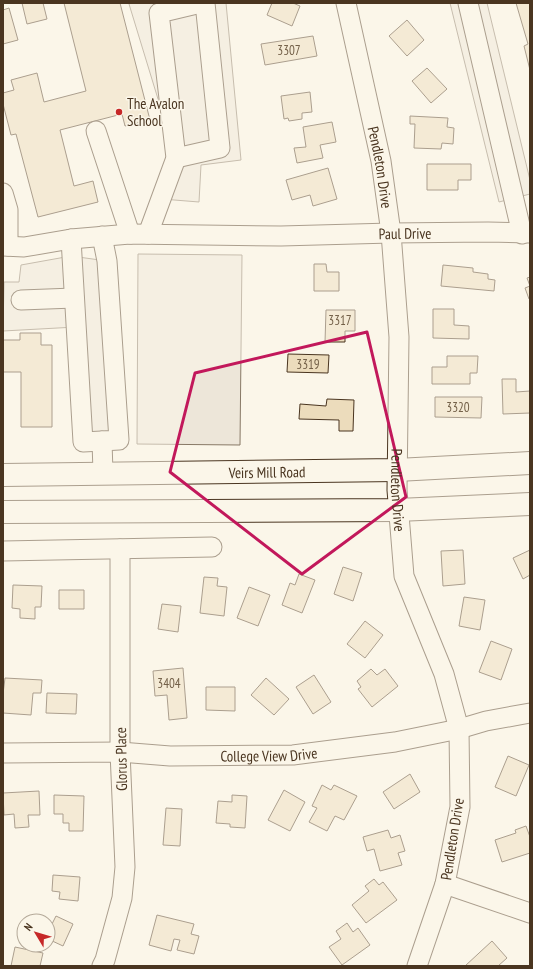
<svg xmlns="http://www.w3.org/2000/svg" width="533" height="969" font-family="'PT Sans Narrow',sans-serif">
  <rect width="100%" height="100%" fill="#fbf6e9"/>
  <!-- green -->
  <path fill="#ede6d9" stroke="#887966" d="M138,254L242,255L240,445L137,444Z"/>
  <!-- parking -->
  <path fill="#ede7d9" stroke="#887966" d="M131,3H226L241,160L201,165L199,202L162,199L176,158L129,4Z
    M450,3H487L530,180V194L499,202Z
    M71,256L107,261L119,440L83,442L76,327L3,331L4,282H19L21,265Z"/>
  <!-- building -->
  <path fill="#ecdcbc" stroke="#4a3520" d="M22,3H43L47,19L27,24Z
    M64,3H120L150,120L125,126L122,114L60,130L74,186L93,181L98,202L38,217L16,134L11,135L3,104V93L14,90L11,80L37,73L44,102L86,91Z
    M272,3H293L300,6L292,26L267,15Z
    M516,3H530V70L524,46L528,44Z
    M9,8L18,40L3,44V10Z
    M407,20L424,40L407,56L389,36Z
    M313,36L317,56L265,65L261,44Z
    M427,68L447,89L431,103L412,81Z
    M310,92L312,112L302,113V119L289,121L288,118L284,119L281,96Z
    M410,116L448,118L447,127L454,128L453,144L442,143L441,149L414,148L415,124H410Z
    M332,122L336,142L320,145L323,158L297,163L294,148L306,147L303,127Z
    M427,164H471V180H458V190H427Z
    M328,168L337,199L313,206L310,195L292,200L286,180Z
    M314,264H326L327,272H339V291H314Z
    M443,265L473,268V272L488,274V279L495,280L494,291L441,286Z
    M530,277V298L529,299L525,288L530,286L527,278Z
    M433,309H454V325L469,326V339L433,338Z
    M326,310H355V331H345V342H325Z
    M20,333H41V345H52V427H21V372H3V340H20Z
    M288,354L329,355L328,373L287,372Z
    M447,356H478L477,373H470V384H432V367H447Z
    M502,379H516V392L530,391V413L503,414Z
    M435,397H482L481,418L435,417Z
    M327,399L354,400L353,431H339V420L299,419L300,404L326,406Z
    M463,550L465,584L443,586L441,551Z
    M530,550V575L523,579L513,558Z
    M343,567L362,573L353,601L334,594Z
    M299,574L315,580L302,613L282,605L290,583L295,585Z
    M204,577L218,578L217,586L227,587L224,616L200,613Z
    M13,585L42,586L41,607H35V619L20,618V609L12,608Z
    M249,587L270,595L258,626L237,618Z
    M59,590H84V609H59Z
    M464,597L485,600L480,630L459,626Z
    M162,604L181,606L178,632L158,629Z
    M365,621L383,635L365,658L347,644Z
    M491,641L512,649L501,680L479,672Z
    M183,668L187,718L169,720L167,695L155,696L153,671Z
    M371,669L377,675L385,669L398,686L372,707L358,689L361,687L357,681Z
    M314,675L331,702L313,714L296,687Z
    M5,678L42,680L41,693H33L31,715L3,713V694Z
    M266,678L289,699L274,715L251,695Z
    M206,687H235V711L206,710Z
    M47,693L77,694L76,714L46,713Z
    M508,756L529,765L516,796L495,787Z
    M410,774L420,792L394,809L383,792Z
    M322,785L331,790L334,785L357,796L344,820L335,816L327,831L309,822L317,808L312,806Z
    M284,790L305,802L290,831L268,820Z
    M39,791L40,815H28L29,827L15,828L14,814L4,815L3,793Z
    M54,795L84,796L83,831H69V823H63V814H54Z
    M232,795L247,796L245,828L230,827V824L216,823L218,801L232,802Z
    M166,808L182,809L180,846L163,845Z
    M526,826L530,837V853L502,862L495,840L516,833L515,830Z
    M388,830L391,838L400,835L405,851L398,853L402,865L380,871L374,849L367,851L363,837Z
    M53,875L80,877L78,901L59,899L60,892L52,891Z
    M374,879L379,885L383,882L397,900L366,923L352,905L369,891L365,886Z
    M157,915L194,924L191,934L199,936L194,954L177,950L180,940L174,939L171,951L149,945Z
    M56,916L73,924L63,946L48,939V932Z
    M347,923L353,932L358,928L370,945L342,965L329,947L341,939L336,931Z
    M492,941L507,958L498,966H465Z
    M15,947L43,953L40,966H11Z"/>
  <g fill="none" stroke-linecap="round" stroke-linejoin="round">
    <defs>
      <g id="minor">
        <path id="s1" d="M346,3L381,161L391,233L399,337L397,490L404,576L444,674L459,729L460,807L445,884L417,966"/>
        <path d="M468,3L522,234"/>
        <path d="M96,131L130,234"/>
        <path d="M176,158L220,148L205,3"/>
        <path d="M3,193L8,210V246"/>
        <path d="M148,234L176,158L159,13L201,3"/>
        <path d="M102,236L107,261L119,440L102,441L103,473"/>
        <path d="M71,239L83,442L102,441"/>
        <path id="s2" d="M3,246L24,247L71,239L130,234L281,236L391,233L488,232L530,233"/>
        <path d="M21,300L74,298"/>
        <path d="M3,551L212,547"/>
        <path id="s3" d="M3,753L120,752L170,756L293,755L395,742L459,729L486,721L530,713"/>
        <path d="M445,884L530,913"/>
        <path d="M102,966L105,960L122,898L125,867L120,752V549"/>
      </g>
      <g id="major">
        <path id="s4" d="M3,475L397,470L530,463"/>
        <path d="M3,512L398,510L530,504"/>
      </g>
    </defs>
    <!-- minor casing -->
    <use href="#minor" stroke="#4a3520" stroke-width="21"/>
    <!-- major casing -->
    <use href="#major" stroke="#4a3520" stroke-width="24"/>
    <!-- minor -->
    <use href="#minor" stroke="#fbf6e9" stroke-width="19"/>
    <!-- major -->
    <use href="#major" stroke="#fbf6e9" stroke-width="22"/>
  </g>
  <!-- marked area -->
  <path d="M0 0H533V969H0ZM367,332L406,497L302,574L170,472L195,373Z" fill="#fbf6e9" fill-opacity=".55" fill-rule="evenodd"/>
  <path fill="none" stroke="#c2185b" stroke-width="3" stroke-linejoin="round" d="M367,332L406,497L302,574L170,472L195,373Z"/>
  <!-- markers -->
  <circle fill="#c62828" stroke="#fbf6e9" stroke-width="1.5" cx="119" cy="112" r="4"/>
  <g text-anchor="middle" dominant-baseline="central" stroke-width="3" stroke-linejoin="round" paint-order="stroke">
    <!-- number labels -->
    <g font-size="13" fill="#725f47">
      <text x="289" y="50">3307</text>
      <text x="340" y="320">3317</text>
      <text x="308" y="364">3319</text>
      <text x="458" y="407">3320</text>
      <text x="169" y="683">3404</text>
    </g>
    <!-- poi labels -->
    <g font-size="15" fill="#4a3520" stroke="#fbf6e9" text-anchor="start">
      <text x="127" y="103">The Avalon<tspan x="127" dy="17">School</tspan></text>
    </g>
    <!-- street labels -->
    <g font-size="15" fill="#4a3520" stroke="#fbf6e9">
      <text stroke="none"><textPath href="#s1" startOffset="168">Pendleton Drive</textPath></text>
      <text stroke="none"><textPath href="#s2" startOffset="403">Paul Drive</textPath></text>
      <text stroke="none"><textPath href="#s4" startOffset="264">Veirs Mill Road</textPath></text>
      <text stroke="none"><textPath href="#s1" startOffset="492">Pendleton Drive</textPath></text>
      <text stroke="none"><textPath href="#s3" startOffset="266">College View Drive</textPath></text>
      <text transform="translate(121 759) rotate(-91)">Glorus Place</text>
      <text transform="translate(452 839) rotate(-81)">Pendleton Drive</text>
    </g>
  </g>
  <!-- border -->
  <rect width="533" height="969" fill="none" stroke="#4a3520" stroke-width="8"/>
  <!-- north arrow -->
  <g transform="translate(36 933) rotate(308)"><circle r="19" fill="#fbf6e9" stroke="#b4a999"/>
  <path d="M0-3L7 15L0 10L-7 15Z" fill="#c62828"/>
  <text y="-6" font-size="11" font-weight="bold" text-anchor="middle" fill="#4a3520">N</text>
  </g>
</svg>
